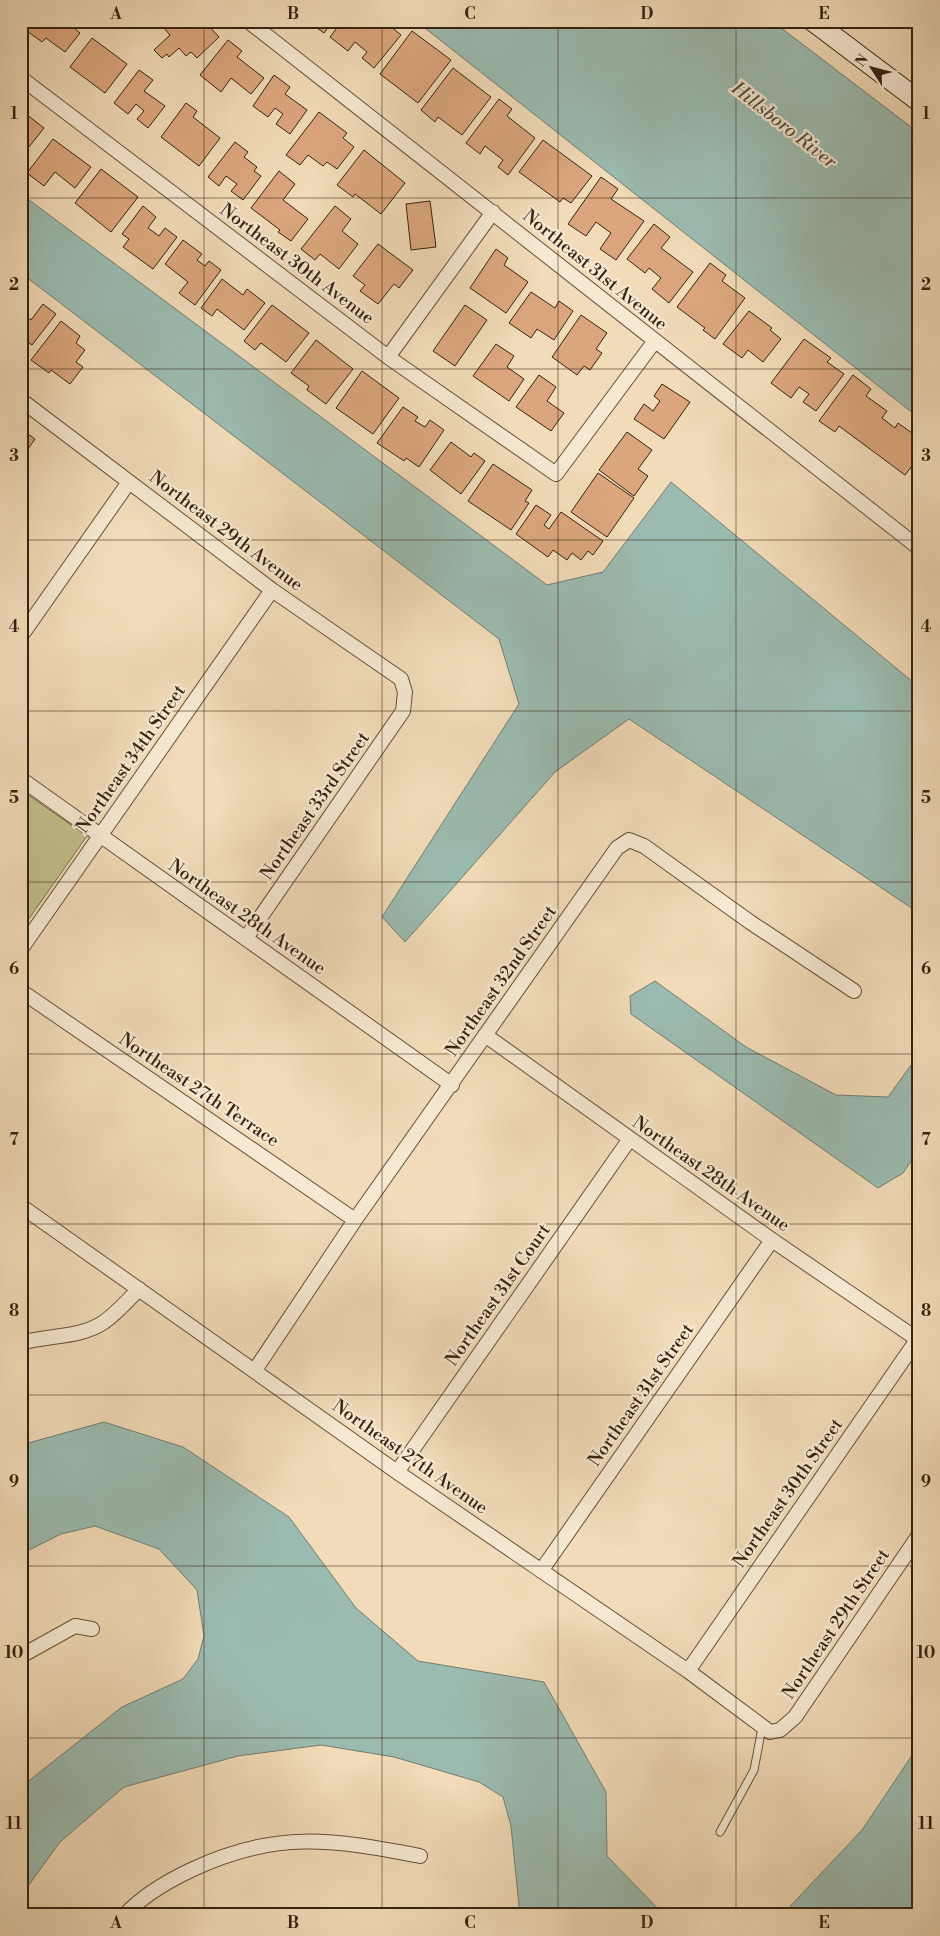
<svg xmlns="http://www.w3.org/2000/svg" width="940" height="1936" font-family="'Libre Bodoni',serif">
  <rect width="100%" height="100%" fill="#f1dbb8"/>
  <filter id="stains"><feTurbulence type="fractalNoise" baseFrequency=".004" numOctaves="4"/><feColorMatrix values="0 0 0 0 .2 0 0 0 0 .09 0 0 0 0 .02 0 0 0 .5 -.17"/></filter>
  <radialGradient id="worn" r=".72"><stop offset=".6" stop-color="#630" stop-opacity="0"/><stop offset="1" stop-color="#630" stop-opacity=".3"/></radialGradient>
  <!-- green -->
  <path fill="#c1be8a" stroke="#7c704d" d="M21,790L87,836L21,930Z"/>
  <!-- water -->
  <path fill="#9bbbb0" stroke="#737e70" d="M416,21H772L919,133V418Z
    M21,194L547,585L603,572L671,482L919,687V913L629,719L555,772L405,942L382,917L519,704L499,639L21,273Z
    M655,981L746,1047L836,1095L888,1097L919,1054V1150L903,1173L878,1188L631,1014L630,996Z
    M104,1422L183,1447L289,1517L356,1608L418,1661L544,1682L606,1792L607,1856L664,1915H520L511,1826L503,1797L479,1782L394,1757L321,1745L238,1756L124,1787L60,1842L21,1896V1787L122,1707L183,1679L198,1659L204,1636L197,1590L159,1549L95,1526L61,1534L21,1554V1445Z
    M919,1745V1900L908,1915H782L862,1830Z"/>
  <!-- building -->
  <path fill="#dba67d" stroke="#362210" d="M35,21H65L80,33L65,52L46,38L42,42L27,31Z
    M170,21H194L200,28L206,23L219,37L197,58L191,52L186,56L179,48L169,57L167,54L162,58L154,50L170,35L163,27Z
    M314,21H333L324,33L313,25Z
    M342,21H384L401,35L374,68L362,58L367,52L355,42L348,51L330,37Z
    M412,31L451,60L418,103L380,74Z
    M92,38L127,64L105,93L70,67Z
    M228,40L242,51L237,57L264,78L251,94L231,78L221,92L200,75Z
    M453,68L491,97L462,135L438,117L435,122L421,110Z
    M139,70L153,80L144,91L165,106L148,128L137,119L144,111L136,104L128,114L114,103Z
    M274,75L290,87L285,94L307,110L290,134L276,124L283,114L275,108L268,117L253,106Z
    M499,99L512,109L507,116L535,138L508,175L498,167L503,160L485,146L480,154L466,143Z
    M186,103L197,111L193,117L220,138L199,166L161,137Z
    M21,110L44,128L21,157Z
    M319,112L347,133L343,138L354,147L337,169L327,162L323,166L308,155L300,165L286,155Z
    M53,139L91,167L75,188L55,172L44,186L27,173Z
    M543,140L592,176L571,203L563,198L560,202L519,172Z
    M235,142L248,152L244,157L257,167L254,171L261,176L243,200L231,191L237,184L226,176L219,186L208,177Z
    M364,150L405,183L381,214L355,194L353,197L337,185Z
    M101,169L138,197L111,232L75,203Z
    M279,171L295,184L283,200L308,219L291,241L278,232L280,230L251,208Z
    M601,177L618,189L611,199L644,221L616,260L600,249L611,233L596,222L586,236L568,224Z
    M430,201L436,247L411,250L406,204Z
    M143,206L156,217L148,228L159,236L165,228L177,237L153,269L123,247L129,239L122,234Z
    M335,206L351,219L342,231L358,244L339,269L320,254L315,260L301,249Z
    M654,224L670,237L661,248L693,272L669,303L652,289L661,278L649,268L645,273L627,259Z
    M183,240L202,254L197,260L205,266L209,261L221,270L195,305L179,293L188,282L165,264Z
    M378,244L413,270L399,288L394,284L378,304L360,291L365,285L353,276Z
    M496,249L508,258L504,265L528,282L506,313L470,288Z
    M710,263L726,275L722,281L745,298L715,339L703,330L705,328L677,307Z
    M222,279L243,295L247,289L265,303L244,330L217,309L212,316L201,308Z
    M531,292L555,308L559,301L573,311L554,340L537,329L531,338L509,323Z
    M43,304L56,314L32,345L21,337V313L31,320Z
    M272,305L309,333L286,362L261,343L255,350L244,341Z
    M465,305L487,320L455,366L433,351Z
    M749,311L772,328L770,330L781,339L763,362L748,350L742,358L723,344Z
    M581,315L607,333L596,349L602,353L590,370L584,366L577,375L552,357Z
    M61,321L80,336L76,343L85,350L76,362L83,367L70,384L51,370L49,373L31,360Z
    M804,339L831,358L827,362L844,374L816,411L803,402L809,394L799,387L791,398L771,383Z
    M316,340L353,369L326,404L307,390L309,386L291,373Z
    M496,344L514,356L507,367L524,379L509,401L473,376Z
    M362,371L399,398L373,434L336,408Z
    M539,375L556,387L547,401L564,413L551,431L516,407Z
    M853,375L871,389L866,396L887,411L882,418L895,428L898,423L919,438V457L905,475L839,426L835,432L819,421Z
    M662,384L690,402L664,439L634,419L644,404L653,411L660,401L654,396Z
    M403,407L418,417L415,421L425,427L430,420L444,430L419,467L406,458L404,461L377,443Z
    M21,429L35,439L21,459Z
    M627,432L652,450L638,469L648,476L634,496L599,470Z
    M451,442L471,457L474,453L485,461L461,494L430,470Z
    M493,464L532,490L525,501L529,503L511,530L468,501Z
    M598,473L634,498L607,537L571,512Z
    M536,505L551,515L544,525L549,529L561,512L603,541L593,555L588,551L581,560L572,553L567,560L553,550L548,557L516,534Z"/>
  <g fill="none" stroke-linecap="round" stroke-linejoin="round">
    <defs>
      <path id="lane" d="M720,1832L754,1770L762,1728"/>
      <path id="street" d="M248,21C472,196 694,373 919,548
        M21,78L388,357L556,474L654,342
        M388,357L493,212
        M21,400L272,590L401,679L405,692L403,711L246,938
        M21,636L129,482
        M21,779L452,1085
        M21,949L272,590
        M21,991L355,1220
        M485,1035L772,1240L917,1339
        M21,1206L397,1472L688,1671L770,1732L780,1730L795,1717L919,1535
        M21,1343C48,1335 81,1338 104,1322C117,1313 128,1300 139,1289
        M255,1370L355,1220L617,848L629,840L644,846L750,922L854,991
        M397,1472L629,1140
        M541,1571L772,1240
        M21,1656L75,1626L92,1629
        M688,1671L919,1337
        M125,1915C142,1896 168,1881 191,1870C275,1830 332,1839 420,1856"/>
      <path id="secondary" d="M813,21L919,101"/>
    </defs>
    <!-- lane casing -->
    <use href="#lane" stroke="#65503a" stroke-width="9"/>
    <!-- street casing -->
    <use href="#street" stroke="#65503a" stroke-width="16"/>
    <!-- secondary casing -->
    <use href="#secondary" stroke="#362210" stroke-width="22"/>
    <!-- lane -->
    <use href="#lane" stroke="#f6e8d1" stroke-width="7"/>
    <!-- street -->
    <use href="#street" stroke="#f6e8d1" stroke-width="14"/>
    <!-- secondary -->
    <use href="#secondary" stroke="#f6e8d1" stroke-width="20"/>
  </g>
  <!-- grid -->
  <path fill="none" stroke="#362210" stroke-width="1" stroke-opacity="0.55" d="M204,21V1915M382,21V1915M558,21V1915M736,21V1915M21,198H919M21,369H919M21,540H919M21,711H919M21,882H919M21,1054H919M21,1224H919M21,1395H919M21,1566H919M21,1738H919"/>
  <g text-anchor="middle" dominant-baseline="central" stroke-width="4.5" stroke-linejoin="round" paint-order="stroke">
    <!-- street labels -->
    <g font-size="18" fill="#362210" stroke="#f6e8d1">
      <text transform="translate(297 264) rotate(37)">Northeast 30th Avenue</text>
      <text transform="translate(595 270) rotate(39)">Northeast 31st Avenue</text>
      <text transform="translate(226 531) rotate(37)">Northeast 29th Avenue</text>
      <text transform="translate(131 759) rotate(-55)">Northeast 34th Street</text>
      <text transform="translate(315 806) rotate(-55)">Northeast 33rd Street</text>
      <text transform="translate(247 917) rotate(35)">Northeast 28th Avenue</text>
      <text transform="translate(501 981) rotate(-55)">Northeast 32nd Street</text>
      <text transform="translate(199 1090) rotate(34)">Northeast 27th Terrace</text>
      <text transform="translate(711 1174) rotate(35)">Northeast 28th Avenue</text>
      <text transform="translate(498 1295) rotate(-55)">Northeast 31st Court</text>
      <text transform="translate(641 1395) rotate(-55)">Northeast 31st Street</text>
      <text transform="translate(410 1457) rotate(35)">Northeast 27th Avenue</text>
      <text transform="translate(788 1493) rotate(-55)">Northeast 30th Street</text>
      <text transform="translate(836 1624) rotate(-56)">Northeast 29th Street</text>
    </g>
    <!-- water labels -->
    <g font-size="19" font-style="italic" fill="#545040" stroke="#f6e8d1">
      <text transform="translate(784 125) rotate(38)">Hillsboro River</text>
    </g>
  </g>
  <!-- margin -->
  <rect width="940" height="1936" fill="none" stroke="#f1dbb8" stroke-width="55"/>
  <!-- north arrow -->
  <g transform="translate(872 68) rotate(306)" stroke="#f6e8d1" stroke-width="4" paint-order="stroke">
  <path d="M0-4L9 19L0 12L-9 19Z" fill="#362210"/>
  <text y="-8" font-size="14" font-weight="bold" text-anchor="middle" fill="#362210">N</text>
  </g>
  <rect x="28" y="28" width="884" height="1880" fill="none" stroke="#362210" stroke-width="2"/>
  <g font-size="16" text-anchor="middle" font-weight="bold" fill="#362210">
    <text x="116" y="19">A</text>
    <text x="293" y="19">B</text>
    <text x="470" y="19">C</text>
    <text x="647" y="19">D</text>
    <text x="824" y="19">E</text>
    <text x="14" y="119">1</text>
    <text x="926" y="119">1</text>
    <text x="14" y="290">2</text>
    <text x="926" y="290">2</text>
    <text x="14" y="461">3</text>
    <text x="926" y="461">3</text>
    <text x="14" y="632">4</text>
    <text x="926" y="632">4</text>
    <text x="14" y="803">5</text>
    <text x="926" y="803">5</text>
    <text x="14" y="974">6</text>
    <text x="926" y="974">6</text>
    <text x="14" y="1145">7</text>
    <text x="926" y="1145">7</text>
    <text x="14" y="1316">8</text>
    <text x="926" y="1316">8</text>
    <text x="14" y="1487">9</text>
    <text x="926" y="1487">9</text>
    <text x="14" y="1658">10</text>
    <text x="926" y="1658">10</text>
    <text x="14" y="1829">11</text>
    <text x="926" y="1829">11</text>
    <text x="116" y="1928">A</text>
    <text x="293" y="1928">B</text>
    <text x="470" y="1928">C</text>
    <text x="647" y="1928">D</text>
    <text x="824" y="1928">E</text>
  </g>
  <rect width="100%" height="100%" filter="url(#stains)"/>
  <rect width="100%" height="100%" fill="url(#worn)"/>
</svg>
